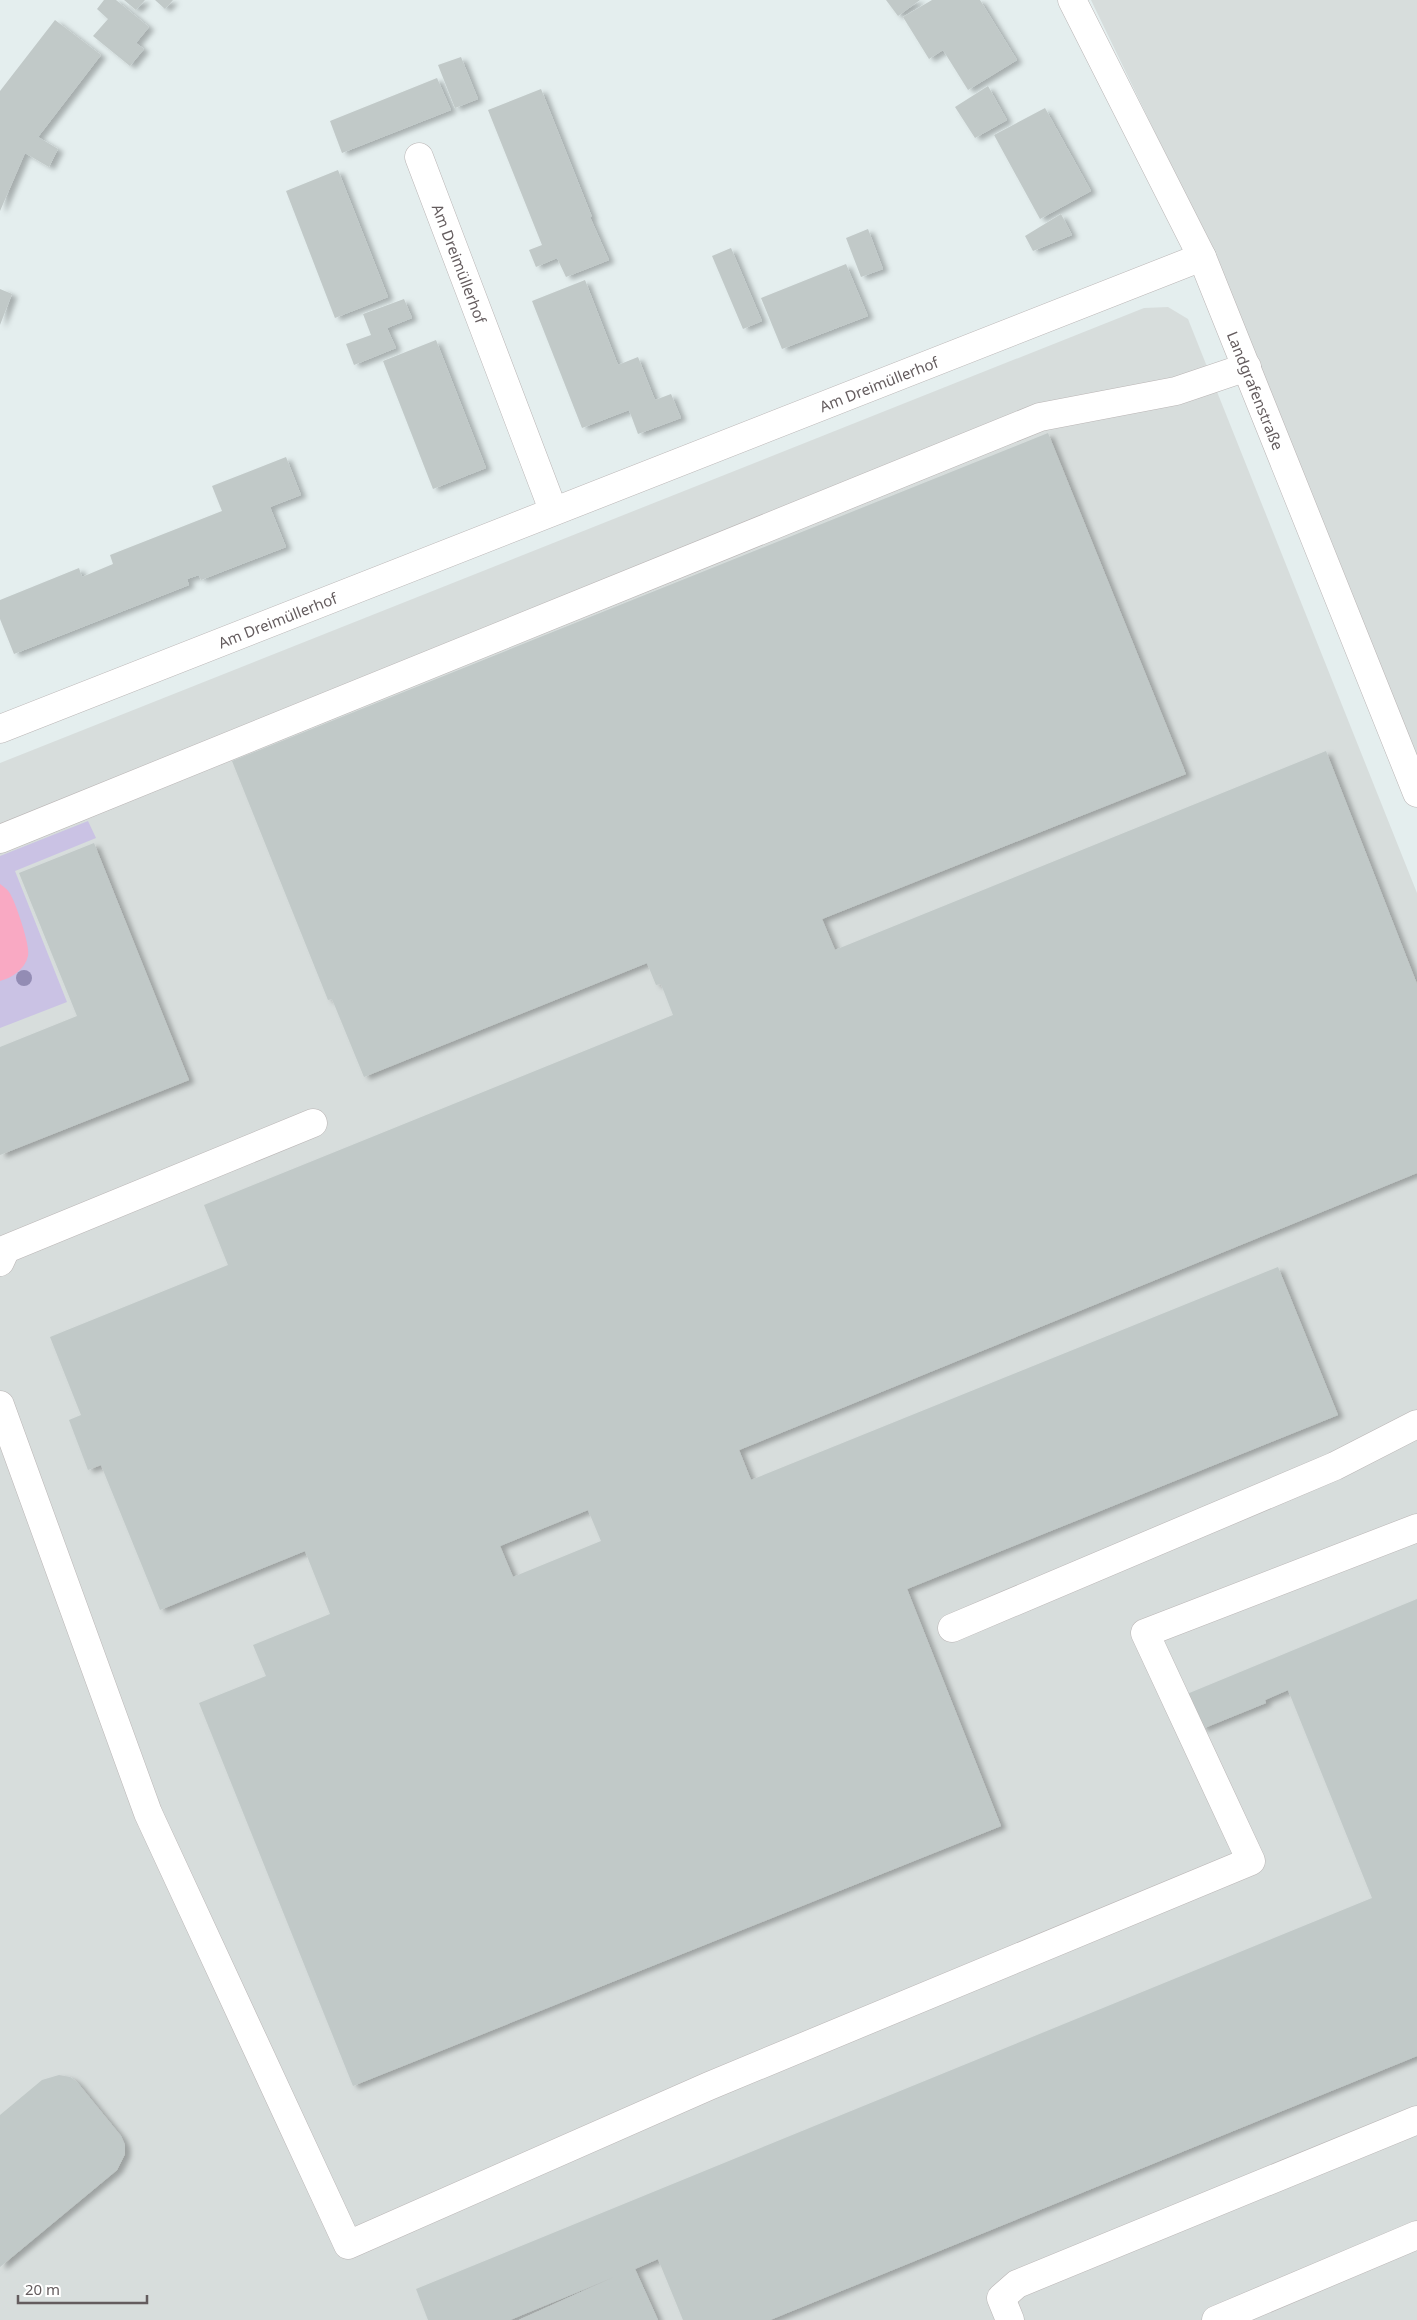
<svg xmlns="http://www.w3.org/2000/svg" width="1417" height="2320" font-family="'Noto Sans',sans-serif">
  <defs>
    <filter id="shadow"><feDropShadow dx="5.5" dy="3" stdDeviation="2.5" flood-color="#0004"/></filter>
  </defs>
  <rect width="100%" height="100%" fill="#e4eeee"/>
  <!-- industrial -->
  <path fill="#d7dddc" d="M1091,0H1417V764L1207,240Z
    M1168,307L1188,319L1417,893V2320H0V763L1144,308Z"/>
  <!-- green -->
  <path fill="#cac2e4" d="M88,821L96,838L15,871L67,1002L0,1028V856Z"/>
  <!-- water -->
  <path fill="#f9a9c3" d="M0,884C3,886 7,889 9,892C15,900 31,947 28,956C25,969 12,978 0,981Z"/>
  <!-- building -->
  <path fill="#c1c9c8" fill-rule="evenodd" filter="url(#shadow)" d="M104,0H116L149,27L136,43L144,49L130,66L93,36L108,19L97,9Z
    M124,0H145L136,10Z
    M155,0H173L165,9Z
    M886,0H920L898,16Z
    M932,0H980L1017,60L968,90L943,50L929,59L903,17Z
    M55,20L101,55L38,137L58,149L49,167L25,153L0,211V91Z
    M461,57L478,99L455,108L438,65Z
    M437,78L451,110L342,153L330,121Z
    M988,86L1007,120L975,138L955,107Z
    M541,89L592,217H590L609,260L566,277L557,258L536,267L529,250L542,245L488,110Z
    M1045,108L1091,191L1040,219L994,135Z
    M338,170L388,297L335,318L286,191Z
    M1061,214L1072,235L1033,251L1025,236Z
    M868,229L883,269L861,277L846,238Z
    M731,248L762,321L743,329L712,256Z
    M846,264L868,316L782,349L761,298Z
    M585,280L618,365L638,357L655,400L671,394L681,418L638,434L629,410L582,428L532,301Z
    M0,289L12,294L0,325Z
    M404,299L412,318L387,328L396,348L354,365L346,344L371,335L363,314Z
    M436,340L486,468L433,489L383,361Z
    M1048,433L1186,774L822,919L835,950L1326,751L1417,984V1173L739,1450L751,1480L1278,1267L1338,1415L907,1589L1001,1826L353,2086L199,1703L266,1676L253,1645L330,1614L305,1551L160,1610L101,1465L88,1470L69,1420L81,1415L50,1337L228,1265L204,1205L673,1015L661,984L656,985L647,963L364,1077L332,999L328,1000L232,761ZM588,1510L601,1541L513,1577L500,1546Z
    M286,457L301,495L270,507L286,547L201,580L199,575L187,579L189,585L14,654L0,619V600L79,568L82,577L113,564L110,555L222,511L212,486Z
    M94,843L189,1080L0,1155V1047L77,1016L19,873Z
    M1417,1599V2056L770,2320H683L658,2259L635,2269L658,2320H519L614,2277L510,2320H428L416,2289L1372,1898L1288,1690L1265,1700L1266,1703L1202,1729L1187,1694Z
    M59,2075L70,2077L77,2082L121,2136L125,2145V2154L117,2170L0,2267V2115L42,2080Z"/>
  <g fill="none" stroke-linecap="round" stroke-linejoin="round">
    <defs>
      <g id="minor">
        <path id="s1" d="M1072,0L1202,257L1417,793"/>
        <path id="s2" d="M419,157L553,510"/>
        <path id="s3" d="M0,729L1202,257"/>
        <path d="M0,839L1040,417L1176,391L1247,367"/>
        <path d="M0,1262L6,1249L313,1123"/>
        <path d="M0,1405L148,1813L348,2245L709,2086L1251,1861L1145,1633L1417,1528"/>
        <path d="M952,1628L1335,1466L1417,1424"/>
        <path d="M1010,2320L1001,2298L1017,2284L1417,2120"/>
        <path d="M1216,2320L1417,2235"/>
      </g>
    </defs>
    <!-- minor casing -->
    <use href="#minor" stroke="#bab5b5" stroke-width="29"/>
    <!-- minor -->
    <use href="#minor" stroke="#fff" stroke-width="28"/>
  </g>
  <!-- trees -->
  <circle fill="#938cb4" cx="24" cy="978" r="8"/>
  <g text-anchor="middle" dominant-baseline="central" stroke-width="5" stroke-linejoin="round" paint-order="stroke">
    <!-- street labels -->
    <g font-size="15" fill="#645c5e" stroke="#fff">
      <text stroke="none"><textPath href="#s2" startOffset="114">Am Dreimüllerhof</textPath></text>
      <text stroke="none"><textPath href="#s3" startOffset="944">Am Dreimüllerhof</textPath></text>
      <text stroke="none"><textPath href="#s1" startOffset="432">Landgrafenstraße</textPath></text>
      <text stroke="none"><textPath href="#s3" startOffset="298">Am Dreimüllerhof</textPath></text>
    </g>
  </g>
  <!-- scale -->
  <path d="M18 2295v8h129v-8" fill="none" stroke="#645c5e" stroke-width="2.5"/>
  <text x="25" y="2295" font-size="15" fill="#645c5e" stroke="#ffffff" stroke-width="4" paint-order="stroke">20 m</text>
</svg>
